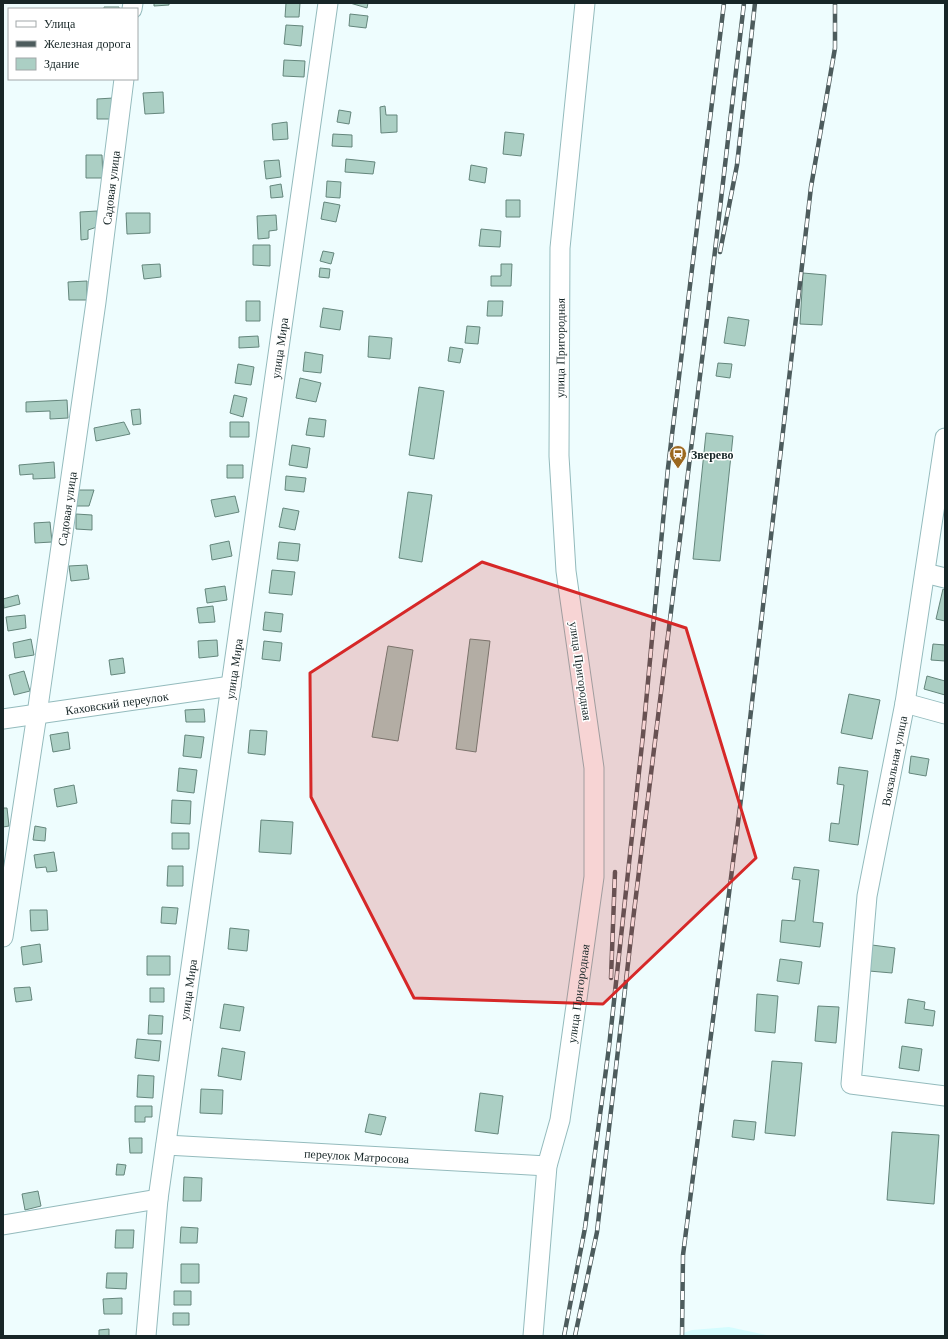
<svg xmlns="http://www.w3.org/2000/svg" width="948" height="1339" font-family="'Libre Baskerville',serif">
  <rect width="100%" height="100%" fill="#eefdfe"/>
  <!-- built -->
  <path fill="#d4fcfe" d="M729,1327L771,1336H674L692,1330Z"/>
  <!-- building -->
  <path fill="#abcfc4" stroke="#64867c" d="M154,3H169V5L154,6Z
    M286,3H300L299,17H285Z
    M350,3H368L367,8Z
    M104,7H119V9H104Z
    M350,14L368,16L366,28L349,26Z
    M286,25L303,26L301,46L284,44Z
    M284,60L305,61L304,77L283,76Z
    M163,92L164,113L145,114L143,93Z
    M113,98L114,119H97V99Z
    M385,106L386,115H397V132L381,133L380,107Z
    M339,110L351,112L349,124L337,122Z
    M287,122L288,139L273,140L272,124Z
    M505,132L524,134L521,156L503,154Z
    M333,134L352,135V147L332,146Z
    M86,155H102L103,178H86Z
    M346,159L375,162L373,174L345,172Z
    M279,160L281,177L266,179L264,161Z
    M471,165L487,168L485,183L469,180Z
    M327,181L341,182L340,198L326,197Z
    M281,184L283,197L271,198L270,186Z
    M506,200H520V217H506Z
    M324,202L340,205L336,222L321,219Z
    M97,211V227L88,230V239L81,240L80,212Z
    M126,213H150V233L127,234Z
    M276,215L277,230L269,231V238L258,239L257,216Z
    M481,229L501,231L500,247L479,246Z
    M253,245H270V266L253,265Z
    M323,251L334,253L331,264L320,261Z
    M160,264L161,277L144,279L142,265Z
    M501,264H512L511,286H491V276H501Z
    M320,268L330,269L329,278L319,277Z
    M803,273L826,275L822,325L800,324Z
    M87,281V300H69L68,282Z
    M246,301H260V321H246Z
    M488,301H503L502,316H487Z
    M323,308L343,311L340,330L320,327Z
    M728,317L749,320L745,346L724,343Z
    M467,326L480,327L478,344L465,343Z
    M258,336L259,347L239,348V337Z
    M369,336L392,338L390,359L368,357Z
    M450,347L463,349L460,363L448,361Z
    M305,352L323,355L321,373L303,371Z
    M718,363L732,364L730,378L716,376Z
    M238,364L254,367L251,385L235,383Z
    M300,378L321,383L316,402L296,398Z
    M419,387L444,391L434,459L409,455Z
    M234,395L247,398L243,417L230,413Z
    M67,400L68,418L50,419V411L26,412V402Z
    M140,409L141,424L133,425L131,410Z
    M309,418L326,420L324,437L306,435Z
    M124,422L130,434L96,441L94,428Z
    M230,422H249V437H230Z
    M706,433L733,436L720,561L693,559Z
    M292,445L310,448L307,468L289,465Z
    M54,462L55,478L33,479V474L20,475L19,465Z
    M227,465H243V478H227Z
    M286,476L306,478L304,492L285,490Z
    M75,490H94L89,506H75Z
    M408,492L432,495L422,562L399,558Z
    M235,496L239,512L215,517L211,500Z
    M283,508L299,511L295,530L279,527Z
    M76,514L92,515V530L76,529Z
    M50,522L52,542L35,543L34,523Z
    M229,541L232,556L212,560L210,545Z
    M279,542L300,544L298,561L277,559Z
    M87,565L89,579L71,581L69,566Z
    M272,570L295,572L292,595L269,593Z
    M225,586L227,600L207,603L205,589Z
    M943,589L945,590V621L936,619Z
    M18,595L20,604L4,608L3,599Z
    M213,606L215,622L199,623L197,608Z
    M265,612L283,614L281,632L263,630Z
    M25,615L26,628L8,631L6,617Z
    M31,639L34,655L15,658L13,643Z
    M470,639L490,641L476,752L456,749Z
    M217,640L218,656L199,658L198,641Z
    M264,641L282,643L280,661L262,659Z
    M933,644L945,645V661L931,660Z
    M388,646L413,650L398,741L372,737Z
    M123,658L125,673L111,675L109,660Z
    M24,671L30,691L14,695L9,675Z
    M927,676L945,681V695L924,689Z
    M849,694L880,700L872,739L841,733Z
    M204,709L205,722H186L185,710Z
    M250,730L267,731L265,755L248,753Z
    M68,732L70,749L53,752L50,735Z
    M185,735L204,737L201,758L183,756Z
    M911,756L929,759L926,776L909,773Z
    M839,767L868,771L858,845L829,841L831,823L839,824L844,785L837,784Z
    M179,768L197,770L194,793L177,791Z
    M74,785L77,803L57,807L54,789Z
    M172,800L191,801L190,824L171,823Z
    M3,808H7L9,826L3,827Z
    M261,820L293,822L291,854L259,852Z
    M35,826L46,828L45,841L33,840Z
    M172,833H189V849H172Z
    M54,852L57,871L47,872L46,867L36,868L34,855Z
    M168,866H183V886H167Z
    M794,867L819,870L813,922L823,923L820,947L780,942L782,920L795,921L800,880L792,879Z
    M162,907L178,908L176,924L161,923Z
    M30,910H47L48,930L31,931Z
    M230,928L249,930L247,951L228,949Z
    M40,944L42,962L23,965L21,947Z
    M872,945L895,948L892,973L869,971Z
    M147,956H170V975H147Z
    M780,959L802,962L799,984L777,981Z
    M30,987L32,1000L16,1002L14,988Z
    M150,988H164V1002H150Z
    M757,994L778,996L775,1033L755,1031Z
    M908,999L925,1002L924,1009L935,1011L933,1026L905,1023Z
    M224,1004L244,1007L240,1031L220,1028Z
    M818,1006L839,1007L836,1043L815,1041Z
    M149,1015L163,1016L162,1034H148Z
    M137,1039L161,1041L159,1061L135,1058Z
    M902,1046L922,1049L919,1071L899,1068Z
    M222,1048L245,1052L241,1080L218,1076Z
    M772,1061L802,1063L795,1136L765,1133Z
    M138,1075L154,1076L153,1098L137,1097Z
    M201,1089L223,1090L222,1114L200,1113Z
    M480,1093L503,1096L498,1134L475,1131Z
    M135,1106H152V1117H145V1122H135Z
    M369,1114L386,1117L381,1135L365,1132Z
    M734,1120L756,1122L754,1140L732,1137Z
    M892,1132L939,1135L934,1204L887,1200Z
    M129,1138H142V1153H130Z
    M117,1164L126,1165L124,1175H116Z
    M184,1177L202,1178L201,1201H183Z
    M38,1191L41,1206L25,1210L22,1194Z
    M181,1227L198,1228L197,1243H180Z
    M116,1230H134L133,1248H115Z
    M181,1264H199V1283H181Z
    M107,1273H127L126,1289L106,1288Z
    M174,1291H191V1305H174Z
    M122,1298V1314H104L103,1299Z
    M173,1313H189V1325H173Z
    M109,1329V1336H99V1330Z"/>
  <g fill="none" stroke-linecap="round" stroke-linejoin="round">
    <defs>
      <g id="minor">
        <path d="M132,9L133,3"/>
        <path d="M945,438L905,703L867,896L851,1084L945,1096"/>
        <path d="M925,573L945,578"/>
        <path d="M905,703L945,714"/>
        <path id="s1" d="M3,719L231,686"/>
        <path id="s2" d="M3,937L37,714L96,302L124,79"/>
        <path id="s3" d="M166,1145L547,1166"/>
        <path d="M3,1225L158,1199"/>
        <path id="s4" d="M146,1336L158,1199L328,3"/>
        <path id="s5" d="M533,1336L547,1166L560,1120L594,877V768L566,571L559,456L560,248L585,3"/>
      </g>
    </defs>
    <!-- minor casing -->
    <use href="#minor" stroke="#94bbbd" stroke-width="21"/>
    <!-- minor -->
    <use href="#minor" stroke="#fff" stroke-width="19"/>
    <defs>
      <path id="rail" d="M720,252L737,165L755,3
        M611,978L615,872
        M564,1336L585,1228L609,1047L643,735L668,468L724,3
        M575,1336L597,1232L633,920L707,319L744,3
        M682,1336L683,1255L740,807L811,187L835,48V3"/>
    </defs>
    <!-- rail casing -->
    <use href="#rail" stroke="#4d5c5d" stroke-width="4.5"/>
    <!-- rail -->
    <use href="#rail" stroke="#fff" stroke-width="3" stroke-dasharray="9" stroke-linecap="butt"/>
  </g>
  <!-- marked area -->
  <path fill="#d62828" fill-opacity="0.2" stroke="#d62828" stroke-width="3" stroke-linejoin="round" d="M482,562L686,628L756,858L603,1004L414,998L311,797L310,673Z"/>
  <!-- icons -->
  <defs>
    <symbol id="station-pin" viewBox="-11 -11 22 30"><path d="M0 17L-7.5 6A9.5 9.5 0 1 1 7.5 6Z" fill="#9b681e" stroke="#fff"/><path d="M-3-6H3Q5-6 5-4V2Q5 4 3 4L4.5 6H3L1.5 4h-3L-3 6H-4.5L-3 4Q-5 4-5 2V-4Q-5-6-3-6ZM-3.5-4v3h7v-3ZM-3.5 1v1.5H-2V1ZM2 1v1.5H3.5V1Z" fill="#fff"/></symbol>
  </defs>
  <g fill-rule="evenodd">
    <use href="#station-pin" x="668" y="444" width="20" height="27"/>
  </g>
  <g text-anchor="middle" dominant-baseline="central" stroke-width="3" stroke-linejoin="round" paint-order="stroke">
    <!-- street labels -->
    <g font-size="12" fill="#172627" stroke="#fff">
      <text stroke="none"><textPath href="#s2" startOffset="757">Садовая улица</textPath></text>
      <text stroke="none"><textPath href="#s4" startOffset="997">улица Мира</textPath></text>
      <text stroke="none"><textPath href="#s5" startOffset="995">улица Пригородная</textPath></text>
      <text stroke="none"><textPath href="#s2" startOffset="433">Садовая улица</textPath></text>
      <text stroke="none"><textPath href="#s4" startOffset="673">улица Мира</textPath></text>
      <text transform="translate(581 671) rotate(82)">улица Пригородная</text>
      <text stroke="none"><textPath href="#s1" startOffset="115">Каховский переулок</textPath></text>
      <text transform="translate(894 761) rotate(-79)">Вокзальная улица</text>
      <text stroke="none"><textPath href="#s4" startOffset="349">улица Мира</textPath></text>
      <text stroke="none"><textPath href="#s5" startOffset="346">улица Пригородная</textPath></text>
      <text stroke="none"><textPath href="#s3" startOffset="191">переулок Матросова</textPath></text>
    </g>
    <!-- poi labels -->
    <g font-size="12" font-weight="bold" fill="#172627" stroke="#fff" text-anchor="start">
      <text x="691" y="454">Зверево</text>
    </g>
  </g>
  <!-- border -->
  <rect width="948" height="1339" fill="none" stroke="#172627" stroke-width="8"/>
  <!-- legend -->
  <rect x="8" y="8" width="130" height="72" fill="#ffffff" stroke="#a2a8a9"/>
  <rect x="16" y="21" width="20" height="6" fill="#ffffff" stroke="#a2a8a9"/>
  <text x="44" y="28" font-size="12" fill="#172627">Улица</text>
  <rect x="16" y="41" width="20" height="6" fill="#4d5c5d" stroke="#a2a8a9"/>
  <text x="44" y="48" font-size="12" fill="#172627">Железная дорога</text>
  <rect x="16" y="58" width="20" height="12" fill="#abcfc4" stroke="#a2a8a9"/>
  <text x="44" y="68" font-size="12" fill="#172627">Здание</text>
</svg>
